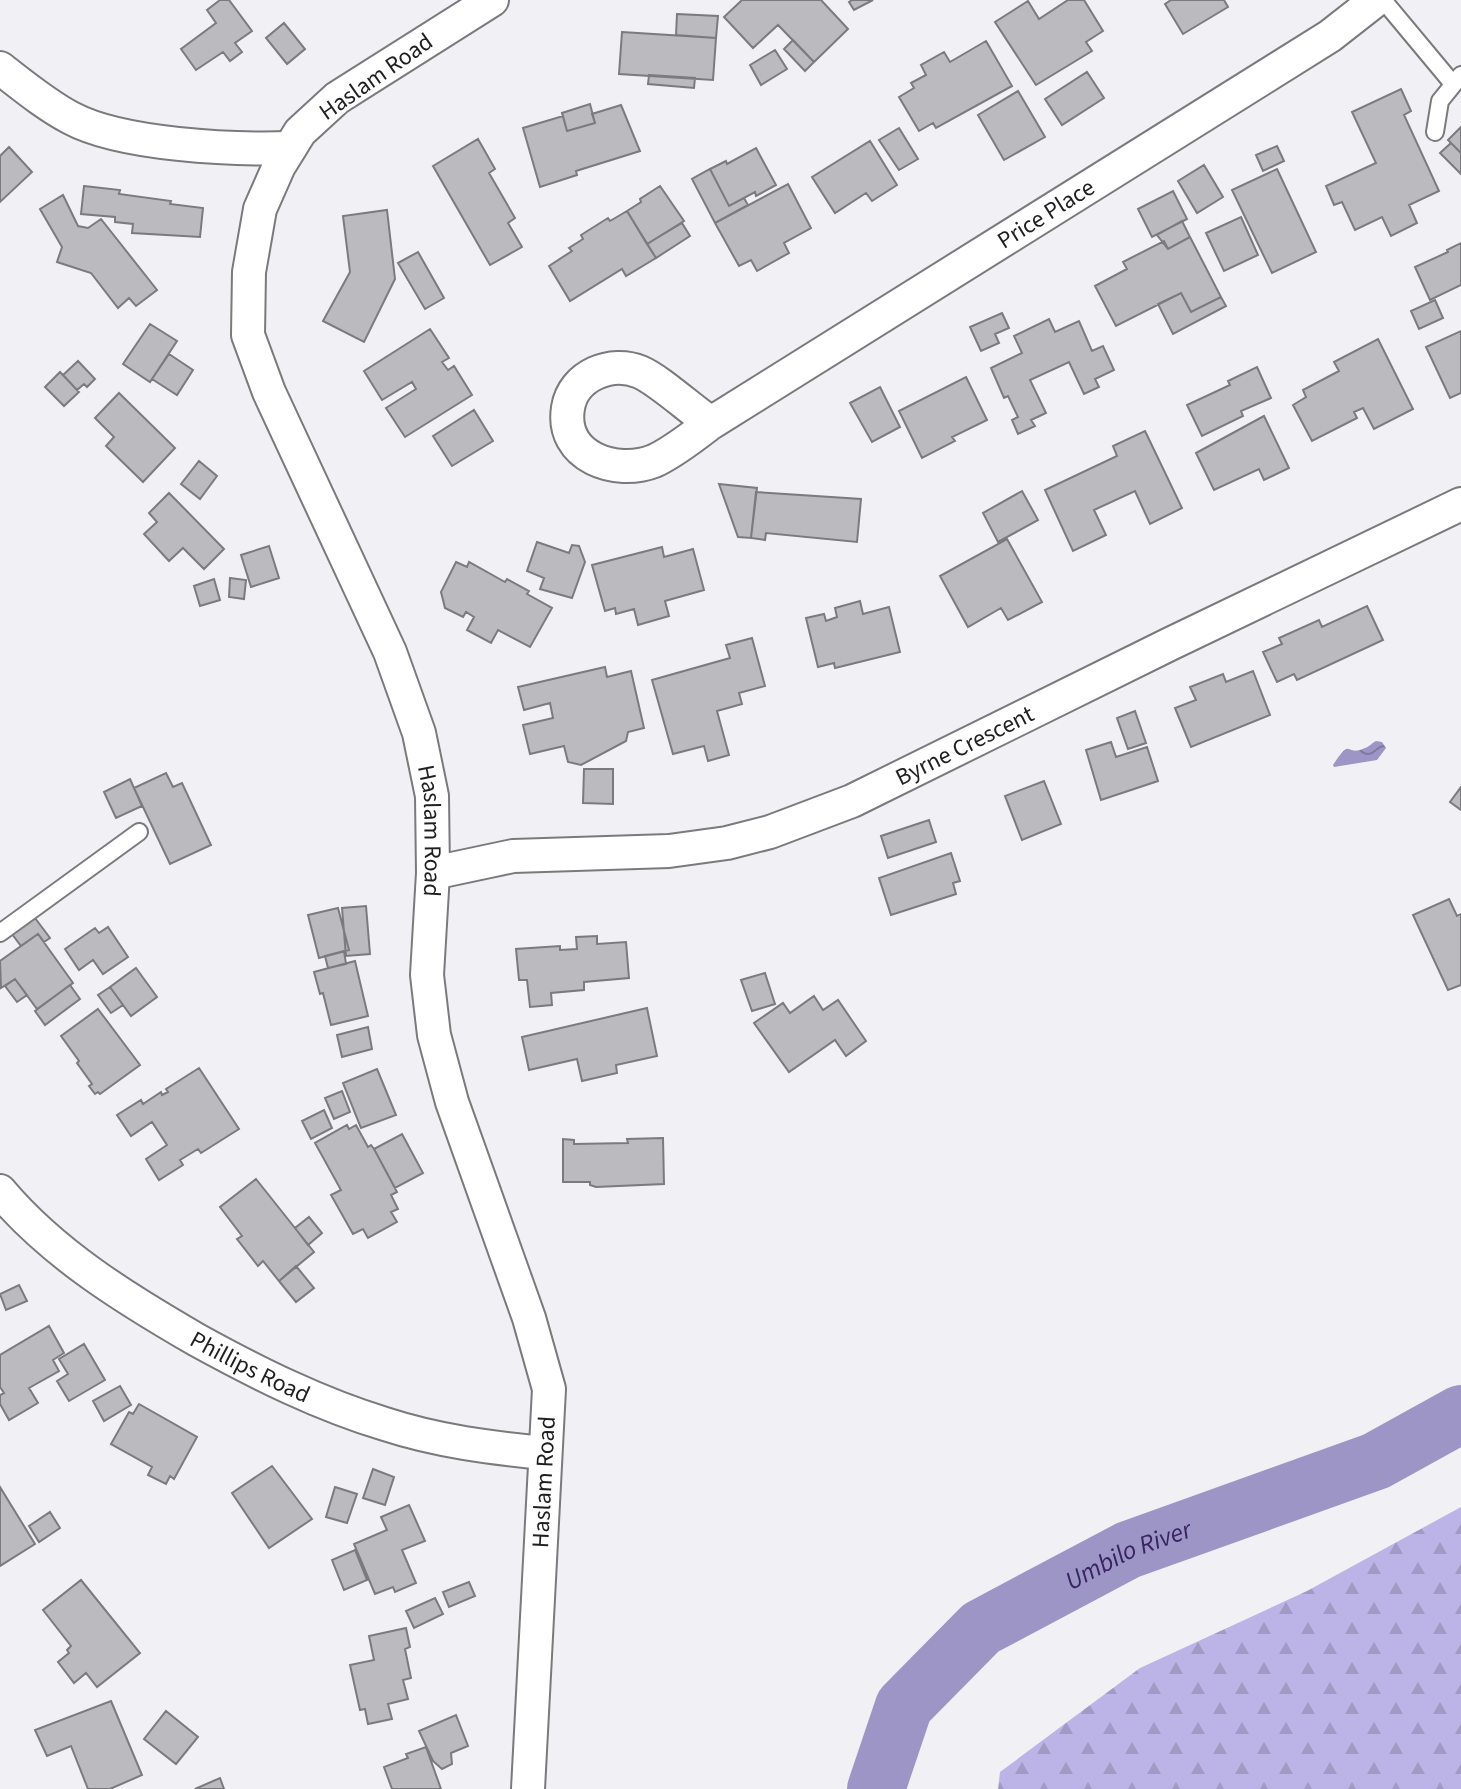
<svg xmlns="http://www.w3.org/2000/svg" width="1461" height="1789" font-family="'Source Sans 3',sans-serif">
  <defs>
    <pattern id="forest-firs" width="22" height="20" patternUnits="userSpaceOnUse" patternTransform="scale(2)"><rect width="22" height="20" fill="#bcb4e6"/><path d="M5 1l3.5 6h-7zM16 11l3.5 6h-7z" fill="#a19ac5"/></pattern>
    <pattern id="water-waves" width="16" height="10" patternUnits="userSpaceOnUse" patternTransform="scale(2)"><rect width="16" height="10" fill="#9d95c6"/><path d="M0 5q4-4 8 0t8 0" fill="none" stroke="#7f79a0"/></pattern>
  </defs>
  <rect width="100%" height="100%" fill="#f1f0f5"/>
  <!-- forest -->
  <path fill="url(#forest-firs)" d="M1461,1507V1789H998L1000,1772L1140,1668L1307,1591Z"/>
  <!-- water -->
  <path fill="url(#water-waves)" d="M1376,741L1382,742L1386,748L1377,760L1334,767L1333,765C1353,735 1344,758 1365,748C1369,747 1372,743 1376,741Z"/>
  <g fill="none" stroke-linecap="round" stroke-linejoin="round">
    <!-- river -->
    <path stroke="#9d95c6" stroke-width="58" id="s1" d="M876,1789L904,1706L981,1628L1128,1550L1376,1461L1461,1414"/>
  </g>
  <!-- building -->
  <path fill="#bbbabf" stroke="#7b7b7f" stroke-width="2" d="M220,0H229L252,31L235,43L242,52L230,61L223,52L196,70L181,49L216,23L207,10Z
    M742,0H821L848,29L814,62L778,25L753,48L724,17Z
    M852,0H873L854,10L849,2Z
    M1068,0H1084L1103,31L1086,42L1092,51L1036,85L995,22L1028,1L1039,19Z
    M1171,0H1224L1228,7L1183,34L1165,4Z
    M677,14L718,16L716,38L676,35Z
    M284,23L305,49L287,64L266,38Z
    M622,32L716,38L713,80L619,74Z
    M793,40L814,62L805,71L784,49Z
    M986,41L1012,86L936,128L933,123L919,131L899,97L914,88L911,83L926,75L921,65L944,52L950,62Z
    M775,50L787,69L761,85L750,65Z
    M1087,72L1104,98L1062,125L1045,99Z
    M649,75L695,78L694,88L648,84Z
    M1401,89L1411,111L1404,115L1439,191L1409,205L1417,223L1391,236L1382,217L1355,230L1342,202L1334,205L1326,186L1376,163L1352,112Z
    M1018,91L1045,137L1004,160L978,115Z
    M590,104L595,123L567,131L562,113Z
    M621,105L640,151L576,171L577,175L540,187L523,128L563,116L567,131L595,123L592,114Z
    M1461,127V153L1448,140Z
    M899,128L918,159L899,170L879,140Z
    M478,139L495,169L489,173L515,218L508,223L522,247L490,265L433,166Z
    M870,141L897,185L872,201L866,193L835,213L812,177Z
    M1451,143L1461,153V174L1440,153Z
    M1277,146L1284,161L1263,171L1256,155Z
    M9,147L32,172L0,202V156Z
    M756,148L776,185L756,196L755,192L729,206L710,169L726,161L727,164Z
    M1204,165L1223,197L1197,213L1178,181Z
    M710,169L729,206L744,198L748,205L715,223L692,179Z
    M1277,169L1316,252L1272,273L1232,190Z
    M788,184L811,228L784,243L789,253L757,271L751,260L739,266L715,223Z
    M84,186L120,190L119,194L171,201L170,204L203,208L200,237L132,233L133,224L115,222V217L81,214Z
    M660,186L684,221L647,244L627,211L641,202L640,199Z
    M1173,191L1187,219L1152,237L1138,209Z
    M63,195L78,226L88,228L101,219L157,290L136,306L129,298L118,308L91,273L57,262L62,247L40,209Z
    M387,210L395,279L364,342L323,321L350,272L343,216Z
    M627,211L656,258L626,276L622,269L570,301L549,266L572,251L569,248L583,239L581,235L608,218L610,221Z
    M1241,217L1258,255L1224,271L1206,233Z
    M1182,221L1190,237L1168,249L1157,235Z
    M682,223L690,236L656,258L647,244Z
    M1190,237L1221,297L1191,312L1181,293L1116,326L1095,286L1127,269L1123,262L1164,241L1168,249Z
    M1461,243V285L1430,300L1415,267L1448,252L1447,250Z
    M418,252L444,298L425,309L398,263Z
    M1181,293L1191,312L1221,297L1226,306L1173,334L1158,304Z
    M1435,300L1443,318L1419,329L1411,311Z
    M1002,313L1009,328L995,334L999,343L981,351L970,327Z
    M1049,319L1055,332L1079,321L1092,351L1103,346L1114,370L1095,379L1099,387L1084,394L1069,362L1030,380L1046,413L1031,420L1035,426L1018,434L1012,420L1018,417L1008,396L1004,398L991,368L1022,353L1014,336Z
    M150,324L177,341L150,382L123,364Z
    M430,329L449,358L442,362L448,370L454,366L472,395L405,437L386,408L416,389L412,382L382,400L364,371Z
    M1461,331V393L1450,398L1426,347Z
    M1378,339L1413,409L1374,429L1363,408L1354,412L1357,418L1312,441L1293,405L1306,397L1303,390L1339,371L1334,362Z
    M169,354L193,370L177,395L152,379Z
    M78,361L95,379L87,387L84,384L77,390L63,375Z
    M1257,367L1271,398L1241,411L1243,416L1202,436L1187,405L1230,385L1228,381Z
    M60,372L79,392L64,406L45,387Z
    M966,377L987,420L952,437L955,441L922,458L899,411Z
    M880,387L900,427L872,442L850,403Z
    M119,393L175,448L143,482L106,446L114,437L95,418Z
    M474,410L493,441L452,466L433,436Z
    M1264,416L1289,468L1264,480L1259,469L1214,490L1196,453Z
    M1145,431L1182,508L1150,524L1135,491L1094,510L1106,535L1073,551L1045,490L1117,456L1113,446Z
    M199,461L217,476L200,499L181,484Z
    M719,484L757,488L751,538L738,537Z
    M1022,491L1038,520L998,542L983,513Z
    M756,492L861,499L857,542L766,533L765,540L751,538Z
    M169,493L224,549L204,569L183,548L169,561L144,534L157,522L149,513Z
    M1007,539L1042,602L1008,620L1001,608L968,627L940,576Z
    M537,542L569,553L572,545L579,546L585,562L572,598L540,589L544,578L527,571Z
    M269,546L279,578L251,587L241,555Z
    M662,547L664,557L693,549L704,590L665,601L669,616L638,625L634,609L616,614L615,608L605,611L592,565Z
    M456,562L467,567L469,562L505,582L507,579L529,591L527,594L552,608L530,647L498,630L491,643L467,630L474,617L466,612L463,617L445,608L441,592Z
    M230,578L246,580L244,599L229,597Z
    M214,579L220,600L200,606L194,586Z
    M860,601L863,614L889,607L900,652L835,668L834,663L818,667L806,618L824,614L826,621L837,617L835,608Z
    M1367,606L1383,640L1297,680L1294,674L1277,682L1263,652L1282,644L1279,638L1319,620L1322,627Z
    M752,638L765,686L739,693L742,704L717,711L729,755L708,761L704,746L673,754L652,680L730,658L726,645Z
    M605,667L607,677L631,671L644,728L628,732L626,741L581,765L568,762L564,746L530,754L523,725L553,718L550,703L524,710L518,687Z
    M1253,671L1270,715L1191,747L1175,708L1196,700L1190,687L1223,674L1226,682Z
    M1135,711L1146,743L1128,749L1117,718Z
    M1111,742L1116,757L1147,747L1158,781L1101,800L1086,750Z
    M584,769H613V804L583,803Z
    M166,773L173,787L182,783L211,845L170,864L134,788Z
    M130,779L142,806L116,818L104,792Z
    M1044,781L1061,824L1022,840L1005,796Z
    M1461,787V810L1450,802Z
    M929,820L936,842L888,858L881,836Z
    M951,853L960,881L953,883L956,894L891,915L879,878Z
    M1449,899L1457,916L1461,914V985L1448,990L1413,915Z
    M366,906L370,954L346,956L342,908Z
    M338,908L349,950L319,958L308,915Z
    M35,918L50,938L44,942L38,934L21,946L12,934Z
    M108,927L128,957L103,974L93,960L79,970L65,949L95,928L99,933Z
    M38,934L73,983L37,1009L15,979L1,988L0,961Z
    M597,936V944L626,942L629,978L584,982V990L551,993L552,1005L530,1007L527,980H519L516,949L560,946V950L577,949L576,937Z
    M344,951L346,964L328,968L325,956Z
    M355,961L368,1016L331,1025L323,993L320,994L314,972Z
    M136,968L157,997L131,1016L110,987Z
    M765,973L775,1004L752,1011L741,980Z
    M15,979L27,995L17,1002L5,986Z
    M70,985L80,999L45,1025L35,1011Z
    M110,987L123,1005L111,1013L98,995Z
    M814,996L823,1010L838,1000L866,1041L846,1056L835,1040L789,1072L754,1023L783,1003L790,1013Z
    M647,1008L657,1056L616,1065L617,1073L582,1081L577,1059L529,1070L522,1037Z
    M98,1009L140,1065L100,1094L98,1092L95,1094L89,1086L92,1084L77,1063L79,1061L61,1036Z
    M368,1027L372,1049L342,1057L337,1035Z
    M199,1068L239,1129L201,1153L198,1149L180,1160L183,1165L159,1180L146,1159L167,1145L152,1122L131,1136L117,1115L141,1100L143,1104L161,1092L162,1095L168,1092L166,1089Z
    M377,1069L396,1115L361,1128L343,1083Z
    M342,1091L350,1112L334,1119L325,1098Z
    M324,1110L332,1128L311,1139L302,1121Z
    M347,1125L349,1129L356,1125L368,1147L371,1145L374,1149L397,1192L391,1195L398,1209L391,1212L397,1222L368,1238L363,1229L353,1234L331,1195L341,1190L315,1143Z
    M402,1134L423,1173L395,1188L374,1149Z
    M663,1138L664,1184L596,1187L590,1185V1182H563V1139L574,1140V1144L628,1143L627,1139Z
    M256,1179L314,1252L279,1281L263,1261L258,1266L237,1239L242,1236L220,1207Z
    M309,1217L322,1233L308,1245L295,1228Z
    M296,1266L314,1288L296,1302L279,1281Z
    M19,1285L27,1301L6,1310L0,1294Z
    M49,1326L64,1353L53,1360L59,1371L29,1388L38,1403L9,1420L0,1404V1395L4,1393L0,1387V1355Z
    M84,1344L105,1380L69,1401L57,1381L68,1374L59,1359Z
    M120,1386L131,1405L104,1421L93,1401Z
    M139,1404L197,1437L174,1479L170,1476L166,1484L148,1475L152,1467L111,1444L129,1412L133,1414Z
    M272,1466L312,1519L269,1548L232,1493Z
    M373,1469L394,1477L385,1505L363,1498Z
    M0,1487L35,1544L0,1566Z
    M335,1487L357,1494L347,1523L326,1517Z
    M409,1505L425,1541L402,1550L416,1583L395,1592L393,1587L375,1594L354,1544L387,1530L381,1517Z
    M50,1512L60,1528L39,1542L29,1526Z
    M355,1550L367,1580L344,1590L332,1560Z
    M81,1580L140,1653L97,1687L86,1673L74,1683L58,1662L69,1653L67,1650L71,1646L43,1610Z
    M469,1582L475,1596L449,1607L443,1592Z
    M435,1598L443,1614L414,1628L406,1611Z
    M406,1628L410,1647L405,1649L411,1678L403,1680L408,1699L388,1704L392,1719L368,1724L365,1709L360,1710L350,1665L374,1660L369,1636Z
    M111,1701L142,1775L110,1789H88L71,1746L47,1756L35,1730Z
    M166,1711L198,1737L176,1764L144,1739Z
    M456,1715L468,1746L451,1753L452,1764L442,1769L433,1761L419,1731Z
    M426,1747L441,1789H392L384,1767L408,1758L406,1754Z
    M220,1778L224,1789H195Z"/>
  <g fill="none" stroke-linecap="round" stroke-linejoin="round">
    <defs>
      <path id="lane" d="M1383,0L1453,84
        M1435,132L1440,101L1461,75
        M0,933L139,832"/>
      <g id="street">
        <path id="s2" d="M492,0L337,98L300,132L279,166L260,209L249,272L248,335L269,392L390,652L419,733L432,796L433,873L427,975L434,1035L452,1102L529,1318L549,1389L528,1789"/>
        <path d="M0,68C22,85 46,105 71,118C121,145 233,150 290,148"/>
        <path id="s3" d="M711,423C691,410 659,380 640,372C612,360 573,375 568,408C560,457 616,476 654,461C674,452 693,436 711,423L1330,36L1376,0"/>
        <path id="s4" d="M433,873L513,856L669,851L727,843L770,832L852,801L1170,644L1461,504"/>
        <path id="s5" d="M0,1191C53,1254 126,1299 197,1340C257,1373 319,1404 385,1424C437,1441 491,1448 545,1453"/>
      </g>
    </defs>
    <!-- lane casing -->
    <use href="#lane" stroke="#7a7a7e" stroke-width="20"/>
    <!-- street casing -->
    <use href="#street" stroke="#7a7a7e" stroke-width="36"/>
    <!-- lane -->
    <use href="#lane" stroke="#fff" stroke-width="16"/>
    <!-- street -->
    <use href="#street" stroke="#fff" stroke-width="32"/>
  </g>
  <g text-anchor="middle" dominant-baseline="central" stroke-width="7" stroke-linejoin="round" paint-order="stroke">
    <!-- street labels -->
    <g font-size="24" fill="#1e1d1f" stroke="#fefefe">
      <text transform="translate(376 77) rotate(-35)">Haslam Road</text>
      <text stroke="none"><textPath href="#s3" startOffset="766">Price Place</textPath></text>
      <text stroke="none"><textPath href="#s4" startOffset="554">Byrne Crescent</textPath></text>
      <text stroke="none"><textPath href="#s2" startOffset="980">Haslam Road</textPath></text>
      <text stroke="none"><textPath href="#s5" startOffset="308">Phillips Road</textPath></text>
      <text transform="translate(544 1482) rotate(-87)">Haslam Road</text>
    </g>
    <!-- water labels -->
    <g font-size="26" font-style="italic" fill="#362561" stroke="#fefefe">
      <text stroke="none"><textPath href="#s1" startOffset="362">Umbilo River</textPath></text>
    </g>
  </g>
</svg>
